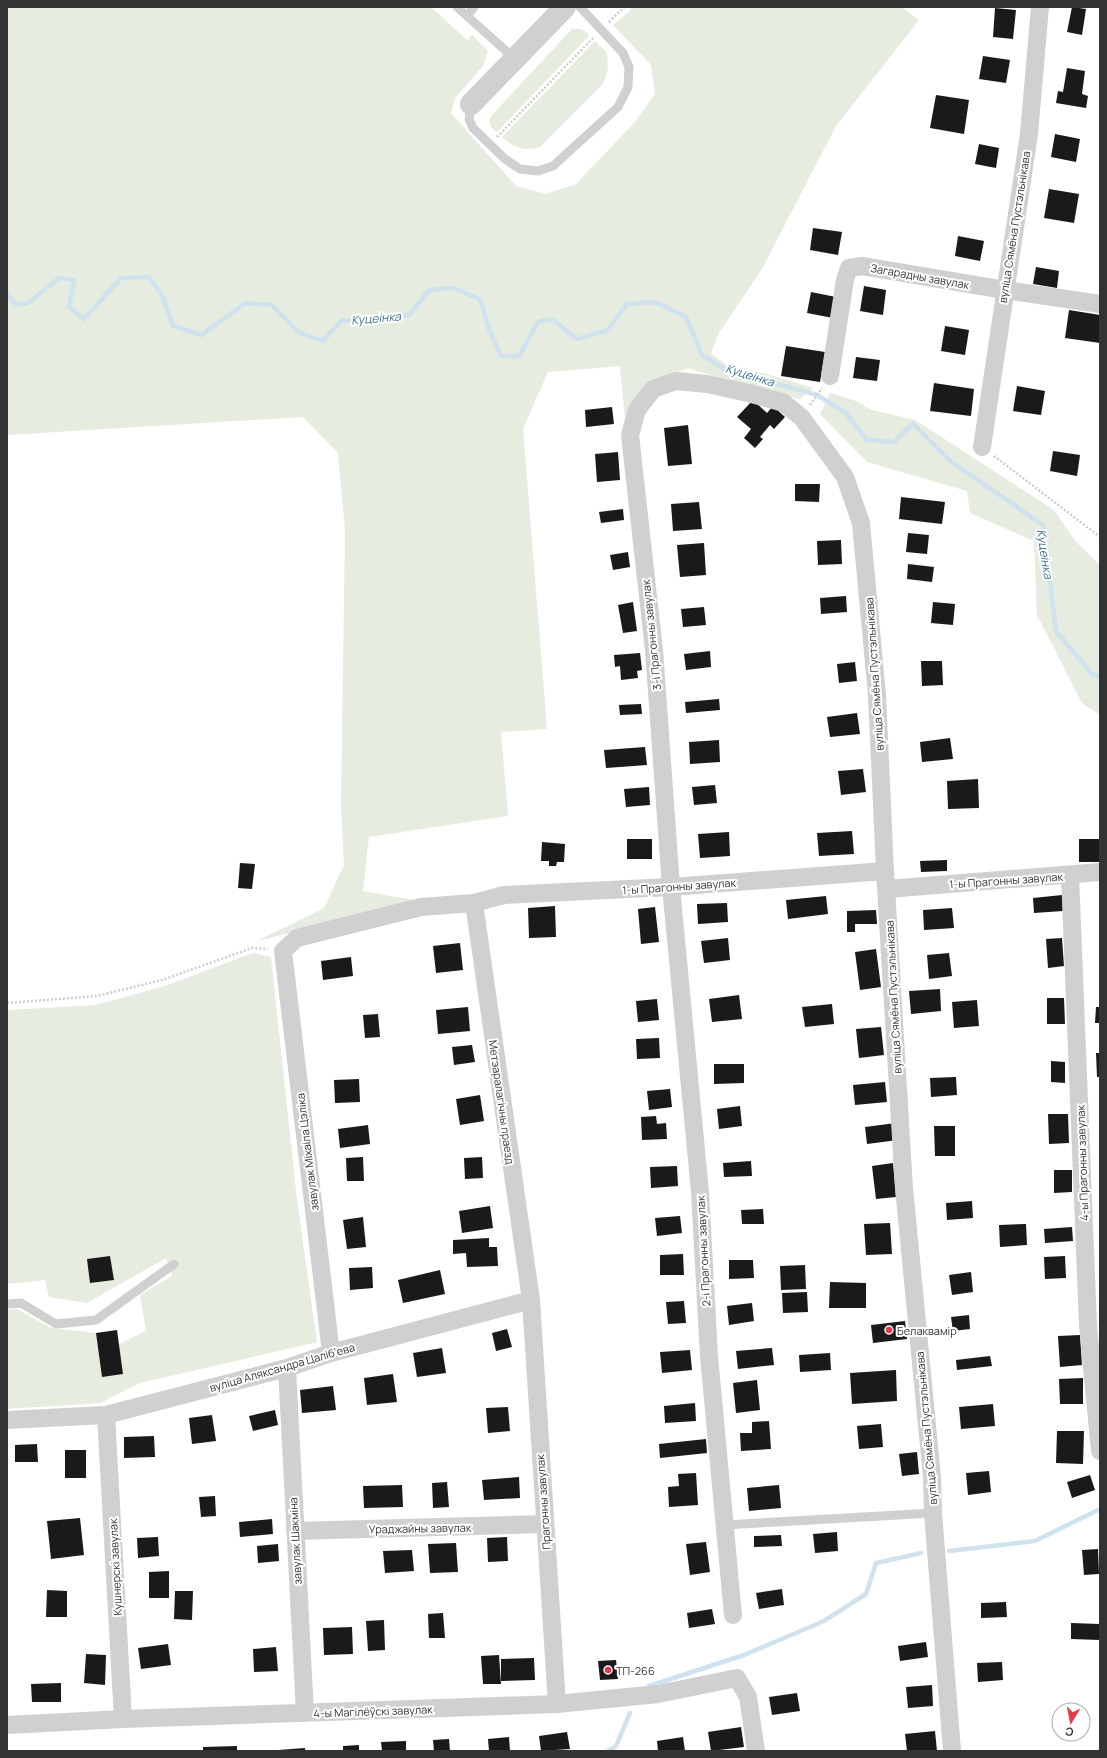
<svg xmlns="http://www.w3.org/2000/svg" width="1107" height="1758" font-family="Manrope,sans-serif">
  <rect width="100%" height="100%" fill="#fff"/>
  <!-- green -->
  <path fill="#e6ecdf" d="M7,7H431L467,40L472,35L488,51L483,66L455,98L451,113L516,186L546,194L576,184L635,122L655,94L651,65L613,25L631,10V7H902L919,20L836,126L762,269L719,333L711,353L726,365L771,375L813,388L800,399L734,382L688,368L648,384L625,420L620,366L548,372L523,429L547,729L501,732L508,816L369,837L363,891L419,901L257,941L324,908L344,865L341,805L345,531L338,453L303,417L7,435Z
    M572,29H581L590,35L497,132L491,127L489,120L492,115Z
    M595,41L607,53L608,69L603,84L540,147C522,151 516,149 502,137Z
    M830,393L856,401L872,410L915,420L1054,510L1076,542L1100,565V715L1082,703L1037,615L1034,541L970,513L967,491L867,462L820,414Z
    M253,953L271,957L297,1200L317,1342L140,1383L100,1403L7,1409V1310L17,1309L51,1328L96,1333L102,1376L123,1374L119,1344L146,1331L140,1295L172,1276L166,1258L87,1303L49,1297L45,1280L7,1284V1010L95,1005L165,986Z"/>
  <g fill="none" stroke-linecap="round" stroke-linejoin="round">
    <!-- stream -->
    <path stroke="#cfe2ee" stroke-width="4.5" d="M7,293L16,305L28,303L59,278L74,280L69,307L84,319L121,278L149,277L162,295L173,326L202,335L245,303L272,305L298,332L323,341L341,321L409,315L429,290L453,288L480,299L490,332L501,356H519L538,322L552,319L577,339L608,330L627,304L655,302L686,317L702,355L726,370L817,395L846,413L867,440L894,442L913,424L950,461L1043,525L1056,631L1092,674L1100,677
      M949,1551L1035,1541L1100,1509
      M649,1686L744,1655L824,1621L866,1594L876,1563L921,1553
      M608,1751L616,1746L630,1713"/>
  </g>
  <!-- building -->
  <path fill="#1a1a1a" d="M1072,7L1086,9L1082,35L1067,32Z
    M995,8L1016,10L1013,39L993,37Z
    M983,56L1010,60L1006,83L979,79Z
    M1067,68L1085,71L1082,94L1088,96L1086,108L1056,103L1058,91L1063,92Z
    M936,95L969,100L964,134L930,128Z
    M1055,134L1080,139L1076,162L1051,157Z
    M979,144L999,148L996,168L975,164Z
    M1049,189L1079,194L1074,223L1044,218Z
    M813,228L842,232L838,255L810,250Z
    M958,236L984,241L980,261L955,256Z
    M1036,267L1059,271L1057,288L1033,284Z
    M864,286L886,290L883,315L860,311Z
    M811,292L836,297L833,318L807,313Z
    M1069,310L1100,315V343L1065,338Z
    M945,326L969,330L965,355L941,351Z
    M786,346L825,352L820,382L781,376Z
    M856,357L880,360L877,381L853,378Z
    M934,383L974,389L971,416L930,411Z
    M1017,386L1045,391L1041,415L1013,411Z
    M753,400L767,413L773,406L785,417L774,429L770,425L760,437L763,439L755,448L744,438L751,429L737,417Z
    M612,407L614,424L586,427L585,410Z
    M688,425L692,464L668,466L664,428Z
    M1053,451L1080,455L1077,476L1050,471Z
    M618,452L620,480L597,482L595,454Z
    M795,484H820L819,502L795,501Z
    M901,497L945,502L942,524L899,519Z
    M699,502L702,529L673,531L671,504Z
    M623,509L624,520L601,523L599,512Z
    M908,533L929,535L927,554L906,552Z
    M841,540L842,564L818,565L817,541Z
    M704,543L706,575L680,577L677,545Z
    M628,552L630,567L613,570L610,555Z
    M908,564L934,567L932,582L907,579Z
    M846,596L847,612L821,614L820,598Z
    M633,602L637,631L623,633L618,605Z
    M933,602L955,604L953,625L931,623Z
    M704,607L706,625L683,627L681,609Z
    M710,651L711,667L686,670L684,654Z
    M640,653L642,670L637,671L638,678L621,680L620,666L615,667L614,655Z
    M921,661H942L943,685L922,686Z
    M855,662L857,681L839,683L837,664Z
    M719,699L720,710L686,713L685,702Z
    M641,704L642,714L620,715L619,705Z
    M857,713L860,734L830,737L827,717Z
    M950,738L953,759L922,762L920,742Z
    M719,740L720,762L690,764L689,742Z
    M645,747L647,765L606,768L604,750Z
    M863,769L866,792L841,795L838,771Z
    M978,779L979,808L948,809L947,781Z
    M715,785L717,803L694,805L692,787Z
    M649,787L650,805L626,807L624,789Z
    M852,831L854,854L819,856L817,833Z
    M729,832L730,856L700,858L698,834Z
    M627,839H652V859H627Z
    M1079,839H1100V862H1079Z
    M542,842L565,844L564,862H557L556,866H549V861H541Z
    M947,860V871L921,872L920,861Z
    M240,863L255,864L252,889L238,888Z
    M1062,895L1063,911L1034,913L1033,898Z
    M826,896L828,914L788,919L786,900Z
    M727,903L728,922L698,924L697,904Z
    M555,906L556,937L529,938L528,908Z
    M655,907L659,942L641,944L638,909Z
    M952,908L954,928L924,930L923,910Z
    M876,910L877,924H855V932H847V911Z
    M728,938L730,960L704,963L701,941Z
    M1062,938L1064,966L1048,968L1046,939Z
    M460,943L463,970L436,973L433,946Z
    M876,949L881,987L860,990L855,952Z
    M949,953L952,976L929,979L927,955Z
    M351,957L353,976L323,980L321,961Z
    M940,989L941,1011L911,1014L909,991Z
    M739,995L742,1019L712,1022L709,999Z
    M1047,998H1064L1065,1024H1047Z
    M657,999L659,1020L638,1022L636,1001Z
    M977,1000L979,1026L954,1028L952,1002Z
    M832,1004L834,1024L805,1027L802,1007Z
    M468,1007L470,1031L438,1034L436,1010Z
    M1096,1007H1100V1023H1095Z
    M378,1014L380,1037L365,1038L363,1015Z
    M881,1027L884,1055L859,1058L856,1029Z
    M659,1038L660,1058L637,1059L636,1039Z
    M472,1045L475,1062L454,1065L452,1047Z
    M1096,1053H1100V1077H1097Z
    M1051,1061L1065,1062V1083L1051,1082Z
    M714,1064H744V1083L714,1084Z
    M956,1077L957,1095L931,1097L930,1078Z
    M359,1079L360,1102L335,1103L334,1080Z
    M885,1082L887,1102L855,1105L853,1085Z
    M670,1089L672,1107L649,1110L647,1091Z
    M480,1095L484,1121L460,1125L456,1099Z
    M740,1106L742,1126L719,1129L717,1109Z
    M1048,1114H1068L1069,1143L1049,1144Z
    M656,1116L657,1124L666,1123L667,1139L642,1140L641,1117Z
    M896,1123L898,1140L867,1144L865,1127Z
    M368,1125L370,1144L340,1148L338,1129Z
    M934,1126H955V1156H935Z
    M363,1157L364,1181H347L346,1158Z
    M482,1157L483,1178L465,1179L464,1158Z
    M751,1161L752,1176L724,1177L723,1163Z
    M893,1163L896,1197L876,1199L872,1166Z
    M677,1166L678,1186L651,1188L650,1167Z
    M1054,1170H1072V1192L1054,1193Z
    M972,1201L973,1218L947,1220L946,1203Z
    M490,1206L493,1228L462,1233L459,1211Z
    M763,1209L764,1224H742L741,1210Z
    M680,1216L682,1233L657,1236L655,1218Z
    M363,1217L366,1247L347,1249L343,1220Z
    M890,1223L892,1254L866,1255L864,1224Z
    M1026,1224L1027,1245L1000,1247L999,1225Z
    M1072,1227L1073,1241L1045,1243L1044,1229Z
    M489,1238V1247H497L498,1266L467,1267L466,1253L453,1254V1240Z
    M683,1254L684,1275H660V1255Z
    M110,1256L114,1280L90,1283L87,1259Z
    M1065,1256L1066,1278L1045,1279L1044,1257Z
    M729,1260H753L754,1278L729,1279Z
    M805,1265L806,1289L781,1290L780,1266Z
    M372,1267L373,1288L350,1290L349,1268Z
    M440,1270L445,1294L403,1303L398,1280Z
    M971,1272L973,1292L952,1295L949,1275Z
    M830,1282L866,1283V1308H829Z
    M807,1292L808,1312L783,1313L782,1293Z
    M684,1301L686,1323L668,1324L666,1302Z
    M752,1303L754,1321L729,1325L727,1306Z
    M969,1315L970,1329L953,1331L951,1317Z
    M905,1321L907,1339L873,1343L871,1325Z
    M507,1329L512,1347L496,1351L492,1333Z
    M117,1330L123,1374L102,1377L96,1333Z
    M1080,1335L1082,1365L1060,1367L1058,1336Z
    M442,1348L446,1373L417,1377L413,1353Z
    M772,1348L774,1365L738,1369L736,1351Z
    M690,1350L692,1370L662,1373L660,1352Z
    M830,1353L831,1370L800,1372L799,1355Z
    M990,1356L992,1366L957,1370L956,1360Z
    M896,1370L897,1401L852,1404L850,1373Z
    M393,1374L397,1402L367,1405L364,1378Z
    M1083,1378V1404H1060L1059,1379Z
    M757,1380L760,1410L736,1413L733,1383Z
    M333,1386L336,1410L302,1413L300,1390Z
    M695,1403L696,1421L665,1423L664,1406Z
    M993,1404L995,1426L961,1429L959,1407Z
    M508,1407L510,1431L488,1433L486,1408Z
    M275,1410L278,1425L253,1431L249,1416Z
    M212,1415L216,1441L192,1444L189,1418Z
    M769,1421L771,1449L741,1451L740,1433H752V1422Z
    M881,1424L883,1447L859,1449L857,1426Z
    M1057,1431H1084L1083,1464L1056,1463Z
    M154,1436L155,1457L124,1458V1437Z
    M706,1439L707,1453L660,1458L659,1444Z
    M37,1444L38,1462H15V1445Z
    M65,1450H86V1478H65Z
    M917,1452L919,1474L902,1476L899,1454Z
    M989,1471L991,1492L968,1495L966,1473Z
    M696,1473L698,1505L669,1507L668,1487L679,1486L678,1474Z
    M1090,1475L1095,1490L1072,1498L1067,1482Z
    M519,1477L520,1498L484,1500L482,1480Z
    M447,1482L449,1507L433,1508L432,1483Z
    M402,1485L403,1507L364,1508L363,1486Z
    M779,1485L781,1508L749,1511L747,1488Z
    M215,1496L216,1516L201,1517L199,1497Z
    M80,1518L84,1555L51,1559L47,1521Z
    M272,1519L273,1534L240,1537L239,1522Z
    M837,1532L838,1551L815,1553L813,1534Z
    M781,1535L782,1546L754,1547V1536Z
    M158,1537L159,1556L138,1558L137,1538Z
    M507,1537L508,1561L488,1562L487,1538Z
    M706,1542L710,1572L690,1575L686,1544Z
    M456,1543L458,1572L430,1573L428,1544Z
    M278,1544L279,1561L258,1563L257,1546Z
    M1098,1549L1099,1574L1084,1575L1082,1550Z
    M412,1550L414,1571L385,1573L383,1551Z
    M169,1571V1598H149V1572Z
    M782,1589L784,1605L759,1609L756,1593Z
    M47,1590L67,1591V1617H46Z
    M175,1591H193L192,1620L174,1619Z
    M1006,1602L1007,1617L981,1618V1603Z
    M712,1609L715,1624L689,1628L687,1613Z
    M443,1613L445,1638H429L428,1614Z
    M384,1620L385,1650L368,1651L366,1621Z
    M1071,1623L1100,1624V1640L1071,1639Z
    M352,1627L353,1654L324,1655L323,1628Z
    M926,1642L928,1657L900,1661L898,1646Z
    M168,1644L171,1665L141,1669L138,1648Z
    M276,1647L278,1671L254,1672L253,1649Z
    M86,1654L106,1655L105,1685L84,1683Z
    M499,1655L501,1684H483L481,1656Z
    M534,1658L535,1680L501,1681V1659Z
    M616,1660L618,1679L600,1680L598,1661Z
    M1002,1662L1003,1680L978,1682L977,1663Z
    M61,1683V1702H32L31,1684Z
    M932,1685L933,1706L908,1708L906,1687Z
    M797,1693L800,1711L772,1715L769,1697Z
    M741,1727L744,1747L711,1751L708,1732Z
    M935,1731L937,1751H907L905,1734Z
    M567,1732L570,1749L541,1751L539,1736Z
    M509,1737L510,1751H489L488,1739Z
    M683,1737L685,1751H658L657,1741Z
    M449,1739L450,1751H434L433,1740Z
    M406,1741V1751H382L381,1742Z
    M359,1745V1751H343V1746Z
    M237,1746V1751H203V1747Z
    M305,1748V1751H278V1750Z"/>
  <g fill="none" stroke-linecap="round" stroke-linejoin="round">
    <!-- path -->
    <path stroke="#cdcdcd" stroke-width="2.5" stroke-dasharray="2 2" stroke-linecap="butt" d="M609,22L624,7
      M497,137L594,37
      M810,405L822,388
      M994,456L1100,537
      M7,1003L97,996L162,980L252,948L268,949"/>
    <!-- service -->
    <path stroke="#d0d0d0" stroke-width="9" d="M457,7L515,59
      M467,16L474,7
      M471,104L469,119L473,128L505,159L520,169L538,171L553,166L618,107L628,87L629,67L623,53L580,7
      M7,1304L21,1303L56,1324L96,1320L174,1264
      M725,1525L933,1513"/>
    <!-- minor -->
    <path stroke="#d0d0d0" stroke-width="18" d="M830,376L845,280L849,268L862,266L1005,290L1100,304
      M982,447L1029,134L1040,7
      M1070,875L1088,1325L1100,1451
      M887,889L1100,872
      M474,903L531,1300L557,1704
      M331,1353L283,951L297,938L421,907L474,903L504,895L671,887L885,871
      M287,1368L305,1713
      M106,1415L123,1719
      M7,1420L106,1415L287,1368L331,1353L531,1300
      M295,1531L544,1524
      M733,1615L709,1356L700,1192L671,887L654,650L630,435L637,410L653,389L676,381L707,384L748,393L784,403L802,418L845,477L861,523L877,695L885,871L904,1188L932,1477L933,1513L952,1751
      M7,1725L123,1719L557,1704L658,1694L737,1678L748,1697L756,1751"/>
    <!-- tertiary -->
    <path stroke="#d0d0d0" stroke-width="22" d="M471,104L565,7"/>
  </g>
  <!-- markers -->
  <g fill="#e63946" stroke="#fff" stroke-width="1.5">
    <circle cx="889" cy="1330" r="4"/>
    <circle cx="608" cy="1670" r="4"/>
  </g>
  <g text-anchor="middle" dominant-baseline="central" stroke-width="4" stroke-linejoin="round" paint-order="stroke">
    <!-- street labels -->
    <g font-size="11" fill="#333" stroke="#fff">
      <text transform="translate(1014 227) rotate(-81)">вуліца Сямёна Пустэльнікава</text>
      <text transform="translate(920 276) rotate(10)">Загарадны завулак</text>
      <text transform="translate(651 635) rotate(-96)">3-і Прагонны завулак</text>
      <text transform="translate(874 674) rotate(-94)">вуліца Сямёна Пустэльнікава</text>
      <text transform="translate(1006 880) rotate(-4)">1-ы Прагонны завулак</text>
      <text transform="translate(679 886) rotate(-4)">1-ы Прагонны завулак</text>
      <text transform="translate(893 997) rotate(-93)">вуліца Сямёна Пустэльнікава</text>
      <text transform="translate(502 1102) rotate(82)">Метэаралагічны праезд</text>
      <text transform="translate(307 1152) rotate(-97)">завулак Міхаіла Цэліка</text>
      <text transform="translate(1082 1163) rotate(-92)">4-ы Прагонны завулак</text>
      <text transform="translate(703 1251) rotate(-93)">2-і Прагонны завулак</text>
      <text transform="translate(282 1367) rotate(-16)">вуліца Аляксандра Цалібʼева</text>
      <text transform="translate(926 1428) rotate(-95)">вуліца Сямёна Пустэльнікава</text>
      <text transform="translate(543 1502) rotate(-94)">Прагонны завулак</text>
      <text transform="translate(420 1528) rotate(-1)">Ураджайны завулак</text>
      <text transform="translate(295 1541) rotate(-93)">завулак Шакміна</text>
      <text transform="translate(115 1567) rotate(-93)">Кушнерскі завулак</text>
      <text transform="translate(373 1711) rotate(-2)">4-ы Магілёўскі завулак</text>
    </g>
    <!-- poi labels -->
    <g font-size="11" fill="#333" stroke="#fff" text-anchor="start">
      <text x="897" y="1330">Белаквамір</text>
      <text x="616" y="1670">ТП-266</text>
    </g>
    <!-- water labels -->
    <g font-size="12" font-style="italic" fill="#3f7597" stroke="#fff">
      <text transform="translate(376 318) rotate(-5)">Куцеінка</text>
      <text transform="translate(750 375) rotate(17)">Куцеінка</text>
      <text transform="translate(1045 554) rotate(81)">Куцеінка</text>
    </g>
  </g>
  <!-- border -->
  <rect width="1107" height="1758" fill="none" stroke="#333333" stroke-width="16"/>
  <!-- north arrow -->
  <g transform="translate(1071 1722) rotate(190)"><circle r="19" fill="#ffffff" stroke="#adadad"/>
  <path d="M0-3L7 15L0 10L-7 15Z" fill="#e63946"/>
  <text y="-6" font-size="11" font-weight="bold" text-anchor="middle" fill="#333333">С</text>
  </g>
</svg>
